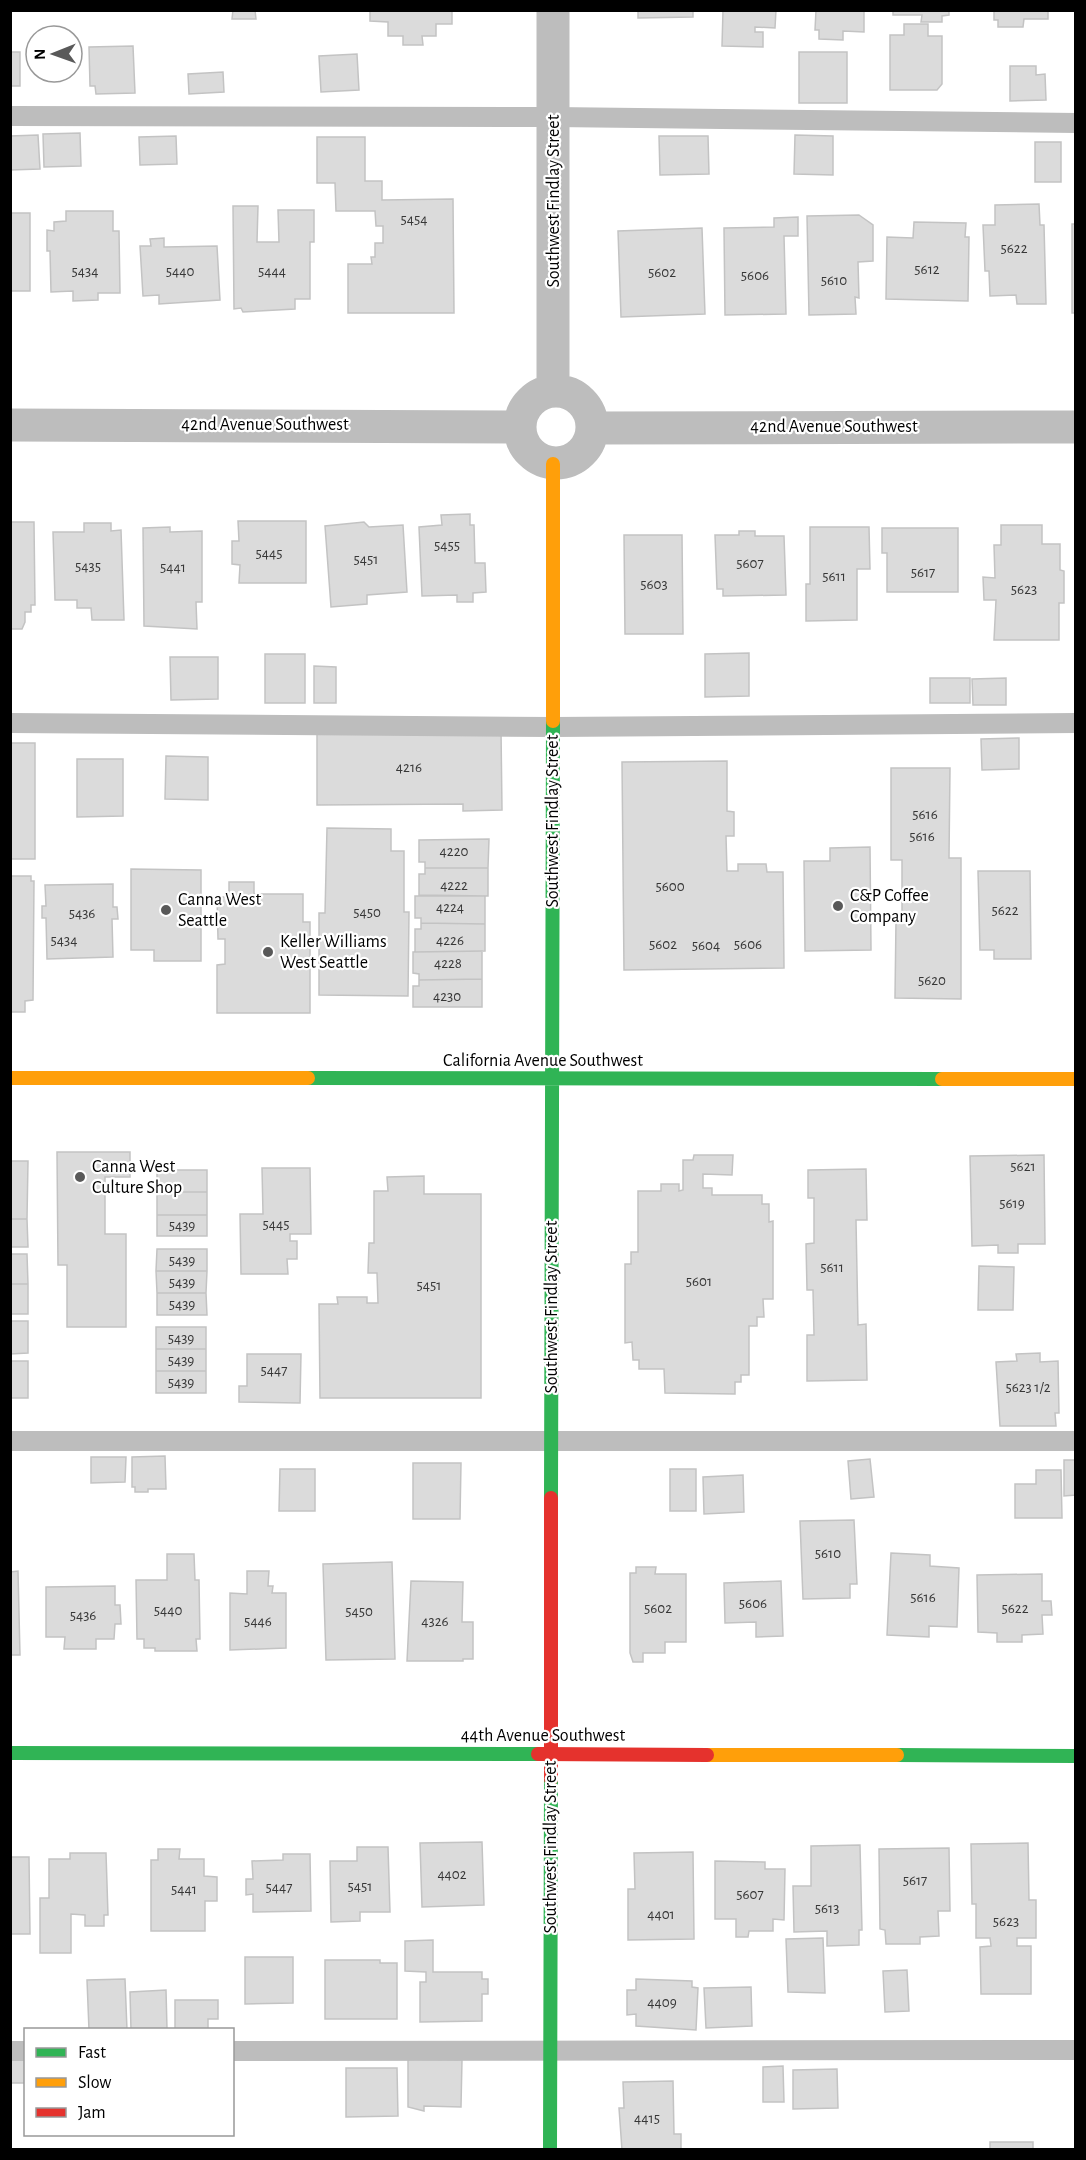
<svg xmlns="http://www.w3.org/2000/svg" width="1086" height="2160" font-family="'Alegreya Sans',sans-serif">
  <rect width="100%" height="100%" fill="#fff"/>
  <!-- building -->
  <path fill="#dbdbdb" stroke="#c3c3c3" stroke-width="1.5" d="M233,10H255L256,19H232Z
    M370,10H452V24H436V36H422L423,45H403V36H388V22L370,21Z
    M638,10H693V17L638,18Z
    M723,10H776L775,28L755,27V32H763V47L722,46Z
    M816,10H864V32L843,31V40L819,39V30H815Z
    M893,10H949V15L942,16V22H921L922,15H893Z
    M994,10H1048V19H1024L1023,27H998V20H994Z
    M904,24H928V36H942V84L937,90H890V35H904Z
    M133,46L135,93L96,94L95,86H90L89,47Z
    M10,52H20V86H10Z
    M799,52H847V103H799Z
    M357,54L359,90L321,92L319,56Z
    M1010,66H1036V75L1045,74L1046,100L1010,101Z
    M223,72L224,92L189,94L188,74Z
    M80,133L81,166L44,167L43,134Z
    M38,135L40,169L10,170V136Z
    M795,135L833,136V175L794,174Z
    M176,136L177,164L140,165L139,137Z
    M659,136H708L709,174L660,175Z
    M317,137H365V181H382V200L453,199L454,313H348V264H372L371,257H375V243H383V226H376L375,211H336L335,183H317Z
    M1035,142H1061V182H1035Z
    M1039,204L1040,225H1044L1046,304H1017L1016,295L990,296L989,271H985L983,225H995V205Z
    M233,206H258L257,242H279L278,210H314V242H310V299H295V309L243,312L241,308L234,309Z
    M66,211H113V231H119L120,293H98V300L73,301V291L51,292L50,251H47V230L54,231V222L66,221Z
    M10,213H30V291H10Z
    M859,215L873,225V261L858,262L859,298L855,297L856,314L809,315L807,216Z
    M798,217V236H784L786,314L725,315L724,228L774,227V218Z
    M914,222L966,223L965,237H969L968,301L886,299L887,237L913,238Z
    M1072,224H1076V313H1072Z
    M702,228L705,314L621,317L618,231Z
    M164,238V247L217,246L220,300L159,304V295L143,296L140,246H151L150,239Z
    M470,514V525H474L475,563H485L486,592L473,593V602H457V595L422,596L419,527L442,525L441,515Z
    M238,521H306V583H239L240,565L232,564V541H239Z
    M10,522H34L35,605H31V612H25V622L22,629H10Z
    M364,522L369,527L403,525L407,592L367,595V604L331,607L325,526Z
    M84,523H111V531L121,530L124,620H92L91,608H77V600H55L53,532H84Z
    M1001,525H1042V544H1060V570L1064,571V603H1059V640H994L996,600H984L983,577L995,578L994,545H1001Z
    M170,527V532L202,531V602H196L197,629L144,626L143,528Z
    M810,527H869L870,569H857V620L806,621V584H810Z
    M882,528H958V592H887V553H882Z
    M739,531H755V536H784L786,595L723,596V589H717L715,535H739Z
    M624,535H682L683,634H625Z
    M749,653V696L705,697V654Z
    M265,654H305V703H265Z
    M170,657H218V699L171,700Z
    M314,666L336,667V703H314Z
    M930,678H970V703H930Z
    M1006,678V705H973L972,679Z
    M501,729L502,810L463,811V804L317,805V731Z
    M1019,738V769L982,770L981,739Z
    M10,743H35V859H10Z
    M166,756L208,757V800L165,799Z
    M77,759H123V816L77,817Z
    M727,761V811L734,812V836H726L727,871H738V864H766L767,872H783L784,968L624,970L622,762Z
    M891,768H950L949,858H961V999L895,998L896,920H902V860H891Z
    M327,828L391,829V851H404V912H409L408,996L319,995V913H325Z
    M489,839L488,868H425V862H419V840Z
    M870,847L871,950L805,951L804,861H830V848Z
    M425,868H488V896L419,895V874H425Z
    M131,869L201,870V961H154V950H131Z
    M978,871H1030L1031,959H994V950H980Z
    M10,876H31V881H34L33,1000L25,1001V1012H10Z
    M229,882H254V894H303V922H310V1013H217V965L225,964V939H218L217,897H229Z
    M113,884V907H117L118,919H112L113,957L47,959L46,918H42V906H46L45,885Z
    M415,896H485V924L421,923V918H415Z
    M421,923L485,924V951L415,952V929H421Z
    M482,951V979L419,980V974L413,973V952Z
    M482,979V1007H413V986H419V980Z
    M57,1152H130V1177H105V1234H126V1327H67V1265H58Z
    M694,1155H733L732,1175L703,1174V1188H712V1195H762V1204H769V1222L773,1221V1299H763L764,1317H757V1326H749V1375H741V1382H735V1394L665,1393L664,1369H639V1360H633L632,1342L625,1343V1264H631V1252H638V1191H661V1184H679V1191L683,1190V1160H693Z
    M1044,1155L1045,1244H1018V1253H998V1245L972,1246L970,1156Z
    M10,1161H28L27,1219H10Z
    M262,1168H310L311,1234H290V1241H297V1259H287L288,1274H241L240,1214H263Z
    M866,1169L867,1220H856L858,1325L866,1324L867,1380L807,1381V1335H814L813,1290H807L806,1244L814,1243V1198H808V1170Z
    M157,1170H207V1192H157Z
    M424,1176V1194H481V1398H320L319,1304H338L337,1297H367V1303H378L377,1273H368L369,1243H374V1191H388L387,1177Z
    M157,1192H207V1215H157Z
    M157,1215H207V1236H157Z
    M10,1219H27L28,1247H10Z
    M157,1249H207V1271H156Z
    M10,1254H27L28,1284H10Z
    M979,1266L1014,1267L1013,1310H978Z
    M156,1271H207L206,1293H157Z
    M10,1284H28V1314H10Z
    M157,1293H206L207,1315H157Z
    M10,1321H28V1353L10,1354Z
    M156,1327H206V1349H156Z
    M156,1349H206V1371H156Z
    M1040,1353V1362L1058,1361L1059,1413H1055L1056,1426H1000L996,1362L1017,1361L1016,1354Z
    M247,1354H301L300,1403L239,1402V1386H247Z
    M10,1361H28V1398H10Z
    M156,1371H206V1393H156Z
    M165,1456L166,1489H148V1492H135V1487H132V1457Z
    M91,1457H126L125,1482L91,1483Z
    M870,1459L874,1497L851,1499L848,1461Z
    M1064,1460H1076V1495L1064,1496Z
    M413,1463H461L460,1519H413Z
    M280,1469H315V1511H279Z
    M670,1469H696V1511H670Z
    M1036,1470H1061L1062,1518H1015V1484H1036Z
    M743,1475L744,1512L704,1514L703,1477Z
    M854,1520L857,1584H850V1598L803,1599L800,1521Z
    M891,1553L930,1555V1566L959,1568L957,1627L929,1626V1637L887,1635Z
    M167,1554H194L195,1580H199L200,1639H196L197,1651H155V1648H144V1639H137L136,1580H167Z
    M392,1562L395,1659L326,1660L323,1564Z
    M636,1567H656L655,1574H686V1642H665V1653H643V1662H633L630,1653V1573H636Z
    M18,1571L20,1655H11L10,1670V1572Z
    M247,1571H269L268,1586H273L272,1593H286V1648L230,1650V1593L247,1594Z
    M1042,1574V1601H1051L1052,1615H1042L1043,1634L1022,1635V1642H997V1633L978,1632L977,1575Z
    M411,1581L463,1582L462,1622H473V1659H463V1661H407Z
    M781,1581L783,1636L756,1637V1622L725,1623L724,1583Z
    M115,1586V1605H120L121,1624H115L114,1639H96V1649H64L65,1637H46V1587Z
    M482,1842L484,1905L422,1907L420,1843Z
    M1028,1843L1029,1900H1036V1938H1017V1946H1031V1994H981L980,1947L991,1946L990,1938H976V1904H972L971,1844Z
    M860,1845L862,1930H859V1945L827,1946V1931L794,1932L793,1886H811V1846Z
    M357,1847H388L390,1912H360V1921L331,1922L330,1861H357Z
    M949,1848L950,1911H938L939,1936L920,1937V1944H886L885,1930L880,1929L879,1849Z
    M158,1849H180L179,1859H204V1876L217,1877V1901H205V1931H151V1860H158Z
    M693,1852L694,1939L628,1940V1889H635L634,1853Z
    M70,1853H106L108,1915H104V1926H85V1915L71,1914V1953H40V1898H49V1859H70Z
    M283,1854H310L311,1911L253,1912V1894L246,1895V1879H253L252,1861L283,1860Z
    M10,1857H29L30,1934H10Z
    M715,1861L765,1862V1869H785L784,1920L773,1919V1931H749L748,1937H736V1919H715Z
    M823,1938L825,1993L788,1992L786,1939Z
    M433,1940V1972H482V1979H488V1994H482V2021L420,2022V1982H426V1972L405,1971V1941Z
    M245,1957H293V2003L245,2004Z
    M325,1960H380V1963H397V2019H325Z
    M907,1970L909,2011L885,2012L883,1971Z
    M125,1979L127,2030H89L87,1980Z
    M636,1979L692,1981V1987L698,1988L696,2030L636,2026V2014L627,2015V1990H636Z
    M751,1987L752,2026L706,2028L704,1988Z
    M166,1990L167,2029L131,2030L130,1992Z
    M175,2000H218V2019H208V2030H175Z
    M10,2058H26V2083H10Z
    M408,2059L462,2060L461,2107L424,2106V2111L408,2107Z
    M783,2066L784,2102H763V2067Z
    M346,2068H397L398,2116L346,2117Z
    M837,2069L838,2108L793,2109V2070Z
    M673,2081L674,2134H681V2150H622L619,2108H624L623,2082Z
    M990,2142H1033V2150H990Z"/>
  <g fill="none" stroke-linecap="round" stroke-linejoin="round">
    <!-- lane -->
    <path stroke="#bdbdbd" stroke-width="20" d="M10,116L554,117L1076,123
      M10,723L553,727L1076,723
      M10,1441H1076
      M10,2051H26
      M232,2051L1076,2050"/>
    <!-- street -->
    <path stroke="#bdbdbd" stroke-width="33" d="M553,10V391
      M520 427a36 36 0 1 1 72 0a36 36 0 1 1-72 0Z
      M10,425L519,427
      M593,428L1076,427"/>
    <!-- fast -->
    <path stroke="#30b455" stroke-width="14" d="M308,1078L942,1079
      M551,1498L553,721
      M10,1753L538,1754
      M897,1755L1076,1756
      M550,2150L551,1779"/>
    <!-- slow -->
    <path stroke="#ff9f0a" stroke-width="14" d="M553,721V464
      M10,1078H308
      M942,1079H1076
      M707,1755H897"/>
    <!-- jam -->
    <path stroke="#e5322d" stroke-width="14" d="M538,1754L707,1755
      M551,1779V1498"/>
  </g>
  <!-- markers -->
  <g fill="#595959" stroke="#fff" stroke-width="2">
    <circle cx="838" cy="906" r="6"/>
    <circle cx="166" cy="910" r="6"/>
    <circle cx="268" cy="952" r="6"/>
    <circle cx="80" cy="1177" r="6"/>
  </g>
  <g text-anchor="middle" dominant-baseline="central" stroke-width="4.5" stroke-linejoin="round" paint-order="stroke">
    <!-- number labels -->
    <g font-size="15" fill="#373737">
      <text x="414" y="219">5454</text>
      <text x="1014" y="248">5622</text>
      <text x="927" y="269">5612</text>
      <text x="85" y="271">5434</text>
      <text x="180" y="271">5440</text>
      <text x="272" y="271">5444</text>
      <text x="662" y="272">5602</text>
      <text x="755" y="275">5606</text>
      <text x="834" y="280">5610</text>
      <text x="447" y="545">5455</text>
      <text x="269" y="553">5445</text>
      <text x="366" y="559">5451</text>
      <text x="750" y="563">5607</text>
      <text x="88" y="566">5435</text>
      <text x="173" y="567">5441</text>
      <text x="923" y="572">5617</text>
      <text x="834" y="576">5611</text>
      <text x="654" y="584">5603</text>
      <text x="1024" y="589">5623</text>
      <text x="409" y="767">4216</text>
      <text x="925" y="814">5616</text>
      <text x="922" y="836">5616</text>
      <text x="454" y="851">4220</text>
      <text x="454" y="885">4222</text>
      <text x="670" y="886">5600</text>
      <text x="450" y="907">4224</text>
      <text x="1005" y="910">5622</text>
      <text x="367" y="912">5450</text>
      <text x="82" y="913">5436</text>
      <text x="64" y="940">5434</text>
      <text x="450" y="940">4226</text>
      <text x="663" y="944">5602</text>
      <text x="748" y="944">5606</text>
      <text x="706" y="945">5604</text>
      <text x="448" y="963">4228</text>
      <text x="932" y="980">5620</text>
      <text x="447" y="996">4230</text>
      <text x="1023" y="1166">5621</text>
      <text x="1012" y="1203">5619</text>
      <text x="276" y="1224">5445</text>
      <text x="182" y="1225">5439</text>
      <text x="182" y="1260">5439</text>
      <text x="832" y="1267">5611</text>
      <text x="699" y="1281">5601</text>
      <text x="182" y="1282">5439</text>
      <text x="429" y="1285">5451</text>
      <text x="182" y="1304">5439</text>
      <text x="181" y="1338">5439</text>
      <text x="181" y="1360">5439</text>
      <text x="274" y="1370">5447</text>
      <text x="181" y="1382">5439</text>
      <text x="1028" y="1387">5623 1/2</text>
      <text x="828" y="1553">5610</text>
      <text x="923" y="1597">5616</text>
      <text x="753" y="1603">5606</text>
      <text x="658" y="1608">5602</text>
      <text x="1015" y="1608">5622</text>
      <text x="168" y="1610">5440</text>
      <text x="359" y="1611">5450</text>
      <text x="83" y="1615">5436</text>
      <text x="258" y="1621">5446</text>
      <text x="435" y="1621">4326</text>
      <text x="452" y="1874">4402</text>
      <text x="915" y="1880">5617</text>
      <text x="360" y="1886">5451</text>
      <text x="279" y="1887">5447</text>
      <text x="184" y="1889">5441</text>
      <text x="750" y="1894">5607</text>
      <text x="827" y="1908">5613</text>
      <text x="661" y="1914">4401</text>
      <text x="1006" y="1921">5623</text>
      <text x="662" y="2002">4409</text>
      <text x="647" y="2118">4415</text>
    </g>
    <!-- street labels -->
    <g font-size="18" fill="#000" stroke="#fff">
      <text transform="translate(554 201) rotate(-90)">Southwest Findlay Street</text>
      <text x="265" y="425">42nd Avenue Southwest</text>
      <text x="834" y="427">42nd Avenue Southwest</text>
      <text transform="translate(553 821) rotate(-90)">Southwest Findlay Street</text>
      <text x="543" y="1061">California Avenue Southwest</text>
      <text transform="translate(552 1307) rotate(-90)">Southwest Findlay Street</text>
      <text x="543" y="1736">44th Avenue Southwest</text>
      <text transform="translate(551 1847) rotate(-90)">Southwest Findlay Street</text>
    </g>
    <!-- poi labels -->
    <g font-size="18" fill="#000" stroke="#fff" text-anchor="start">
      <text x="850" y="896">C&amp;P Coffee<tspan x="850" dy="21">Company</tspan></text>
      <text x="178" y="900">Canna West<tspan x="178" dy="21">Seattle</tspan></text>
      <text x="280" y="942">Keller Williams<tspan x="280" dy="21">West Seattle</tspan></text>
      <text x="92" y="1167">Canna West<tspan x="92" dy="21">Culture Shop</tspan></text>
    </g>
  </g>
  <!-- border -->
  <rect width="1086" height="2160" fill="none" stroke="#000000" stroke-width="24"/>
  <!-- legend -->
  <rect x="24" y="2028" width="210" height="108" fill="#ffffff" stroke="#999999" stroke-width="1.5"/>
  <rect x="36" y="2048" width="30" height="9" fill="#30b455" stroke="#999999" stroke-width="1.5"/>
  <text x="78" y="2058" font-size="18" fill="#000000">Fast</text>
  <rect x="36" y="2078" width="30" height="9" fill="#ff9f0a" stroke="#999999" stroke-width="1.5"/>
  <text x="78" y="2088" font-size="18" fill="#000000">Slow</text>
  <rect x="36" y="2108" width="30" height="9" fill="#e5322d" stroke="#999999" stroke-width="1.5"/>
  <text x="78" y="2118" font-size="18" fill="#000000">Jam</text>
  <!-- north arrow -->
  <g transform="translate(54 54) rotate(269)"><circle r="28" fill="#ffffff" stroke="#999999" stroke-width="1.5"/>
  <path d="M0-4.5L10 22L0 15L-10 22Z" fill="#595959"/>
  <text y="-9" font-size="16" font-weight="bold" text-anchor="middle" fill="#000000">N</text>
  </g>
</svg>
